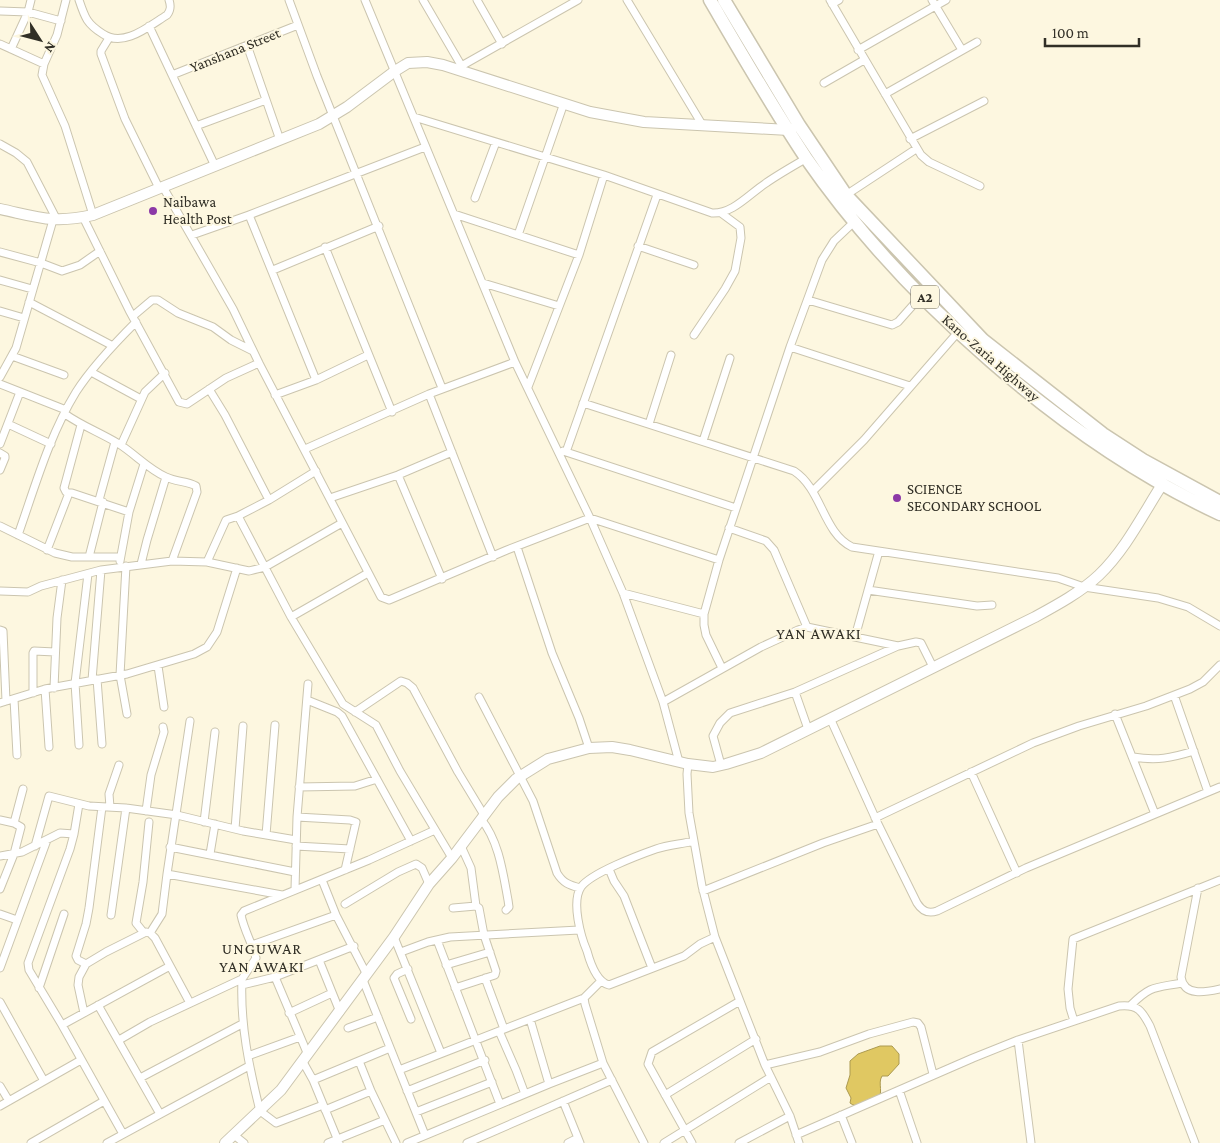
<svg xmlns="http://www.w3.org/2000/svg" width="1220" height="1143" font-family="'Crimson Pro',serif">
  <rect width="100%" height="100%" fill="#fdf7e0"/>
  <!-- water -->
  <path fill="#e0c862" stroke="#ac9a50" d="M880,1046H892L899,1054V1064L888,1076H882C877,1084 885,1092 876,1104C868,1105 857,1109 850,1103L851,1098L846,1088L850,1075V1061L858,1054Z"/>
  <g fill="none" stroke-linecap="round" stroke-linejoin="round">
    <defs>
      <path id="street" d="M66,0L57,35L44,64L42,75L65,126L93,215
        M79,0C85,18 87,24 103,34C124,48 149,26 167,15C171,10 171,6 169,0
        M289,0L317,76L442,388
        M365,0L515,362L590,518L623,593L663,702L679,762
        M423,0L461,65
        M477,0L502,44
        M627,0L703,126
        M830,0L921,155L929,162L980,186
        M932,0L962,50
        M832,4L839,0
        M0,11L28,12L61,21
        M149,26L215,166
        M109,38L101,51V54L125,119L159,188
        M0,44L44,64
        M247,45L280,140
        M11,49L28,12L31,0
        M858,50L946,0
        M456,69L578,0
        M172,75L298,25
        M824,83L864,60
        M885,94L977,42
        M414,117L604,175L712,213C733,214 749,194 766,183C779,174 793,166 807,158
        M196,126L266,100
        M910,139L984,101
        M0,144L16,153L27,162L57,220
        M163,187L233,309L259,363L381,597L389,600L507,550L590,518L719,560
        M846,195L916,149
        M475,198L496,142
        M454,214L579,255
        M249,215L316,380
        M83,217L129,310L179,402L187,404L226,378L259,363
        M192,235L249,215L425,147
        M518,235L564,103
        M638,246L694,265
        M325,247L392,412
        M0,252L41,263L62,271L80,265L100,251
        M273,270L379,226
        M0,280L32,289
        M483,283L559,306
        M808,300L892,325L898,322L922,295
        M29,302L113,346
        M0,311L24,318
        M133,316L152,300H158L178,313L213,327L231,340L253,351
        M694,335L725,289L735,271L741,238L740,227L721,213
        M790,347L910,386
        M12,356L64,375
        M91,372L141,399
        M0,377L16,348L53,220
        M0,384L66,410
        M528,387L579,255L604,175
        M209,389L225,415L269,500
        M429,394L493,557
        M275,395L316,380L368,355
        M583,403L794,471C822,489 823,533 852,547L1058,578L1084,587L1158,598L1188,607L1220,626
        M65,414C82,426 101,433 119,444C135,454 148,469 166,477C176,482 187,481 196,486L197,492L172,561
        M8,424L51,444
        M649,424L671,355
        M703,441L730,358
        M0,444L20,392
        M121,445L145,392L165,373
        M305,449L429,394L515,362
        M563,451L736,508
        M566,452L657,195
        M0,453L5,456V458L0,470
        M398,475L442,579
        M813,491L864,440L959,331
        M69,493L66,492L64,488L81,425
        M330,498L398,475L452,452
        M99,500L115,442
        M238,516L291,617L331,684L343,704L376,725L400,771L452,858
        M0,526L55,553L72,557H120
        M729,528L766,541L774,550L807,627
        M18,535C35,487 49,436 76,392C92,367 115,343 136,322
        M517,547L552,653L579,718L589,748
        M47,550L69,493H72L129,512
        M89,557L103,502
        M120,561L129,512L144,464
        M207,562L226,520L238,516L269,500L316,471
        M141,564L147,540L166,477
        M126,566L120,675L127,714
        M868,590L977,606L992,605
        M0,591L28,592L41,586L101,570L172,561L207,562L249,571L265,567L342,523
        M623,593L704,614
        M291,617L368,573
        M0,630L3,631L6,701
        M855,637L879,551
        M158,666L164,707
        M722,668L706,635L704,625V614L719,560L790,347L822,260L834,241L855,221
        M97,679L102,744
        M92,680L101,570
        M54,688L57,618L62,580
        M45,689L49,747
        M795,692L808,729
        M33,693V653L34,651L55,652
        M1174,695L1208,792
        M479,697L533,801L557,873C563,883 569,885 580,888
        M14,699L17,755
        M307,700L337,712L342,716L411,841
        M663,702L761,647L798,630L807,627L898,646
        M0,703L45,689L127,674L194,654L207,647L217,632L237,568
        M355,712L401,681L407,683L413,688L458,772L484,815
        M1115,714L1155,814
        M830,718L878,824L917,903C922,911 928,914 937,911L1026,868L1220,787
        M190,721L167,874L282,895
        M79,745L75,683L88,574
        M1133,757C1157,761 1171,758 1194,751
        M688,764L687,774L689,813L702,886L715,937L765,1065L790,1116L799,1143
        M721,765L713,736L720,723L730,713L795,692L898,646L916,642L921,643L933,667
        M971,772L1017,873
        M299,787L355,786L377,779
        M79,804L74,834L70,849L28,963L29,970L62,1025L123,1134
        M110,807L109,794L119,765
        M146,811L151,775L164,732L163,727
        M297,817L350,820L356,822L345,870
        M875,818L1033,743L1079,726L1146,706L1190,689L1203,682L1220,665
        M481,819C499,841 503,873 508,900L509,907L506,910
        M0,820L14,823L23,789
        M204,822L215,732
        M235,829L243,726
        M266,835L275,725
        M694,841C682,844 668,845 656,849C639,855 591,873 581,887C571,902 581,937 587,951C590,962 597,982 609,985L684,956L700,944L715,937
        M35,846L49,796L89,806L126,808L177,815L243,831L296,840
        M296,846L350,849
        M461,846L471,868L476,906
        M170,847L295,872
        M210,854L215,824
        M0,856L22,852L60,833L74,834
        M609,869L614,881L624,896L652,968
        M322,880L336,915L367,975
        M1198,888L1181,977C1184,997 1206,992 1220,989
        M0,889L14,854L21,827L14,823
        M295,889L297,817L308,684
        M703,891L823,843L878,824
        M345,904L398,872L416,864L422,868L429,884
        M453,908L476,906L479,908L484,935L496,971L495,975L455,988
        M0,914L17,920
        M111,915L126,808
        M144,933L136,923L143,882L149,822
        M150,933L162,914L167,874
        M394,937L441,1053
        M437,940L500,1104
        M252,945L336,915
        M401,952L428,942L450,937L579,930
        M319,960L340,1012
        M86,964L78,960L76,956L86,924L89,908L102,807
        M446,965L490,952
        M0,968L47,840
        M408,969L397,974L394,978L411,1019
        M275,977L308,1055
        M485,978L504,1029
        M242,979C240,1024 249,1067 260,1111L276,1123L323,1105
        M363,980L425,1135
        M601,981L584,998L585,1004L603,1063L644,1143
        M242,985L275,977L354,946
        M39,988L64,914
        M0,1002L44,1081
        M98,1005L160,1114
        M1131,1005C1151,985 1155,988 1182,983
        M84,1013L78,985L79,977L86,964L106,952L146,932L150,933L155,938L190,1003
        M289,1013L332,993
        M530,1019L549,1084
        M1074,1021L1070,1008L1068,989L1073,939L1220,880
        M62,1025L170,966
        M348,1028L378,1017
        M499,1031L516,1070L525,1094
        M119,1040L150,1022L242,979L256,958C252,943 244,930 241,915L244,911L369,860L435,830
        M1018,1040L1031,1143
        M248,1056L300,1037
        M359,1061L371,1091L396,1143
        M303,1062L313,1080L339,1143
        M765,1065L820,1052L869,1034L913,1022L918,1023L921,1027L933,1074
        M399,1070L584,998
        M140,1078L242,1024
        M313,1080L390,1048
        M0,1086L9,1101
        M899,1090L917,1143
        M407,1091L485,1060
        M665,1095L756,1039
        M563,1101L580,1143
        M0,1106L81,1060
        M325,1110L371,1091
        M416,1112L492,1082
        M841,1115L852,1143
        M234,1135L244,1143
        M796,1135L973,1058L1018,1040L1119,1006C1138,1004 1142,1011 1150,1026L1195,1143
        M31,1143L104,1101
        M107,1143L249,1066
        M328,1143L385,1120
        M407,1143L549,1084L603,1063
        M467,1143L612,1080
        M568,1143L578,1138
        M664,1143L771,1077
        M692,1143L648,1064L652,1052L740,1001
        M739,1143L790,1116"/>
      <path id="secondary" d="M0,209C38,217 53,224 93,215L319,124L347,107L395,71L408,63L427,62L443,65L590,112L644,122L789,130L792,129
        M225,1143L281,1090L394,937L429,884L452,858L498,797L516,779L548,759L589,748L612,747L630,750L688,764L713,767L726,764L761,753L1035,617C1057,605 1081,592 1099,575C1126,549 1143,514 1163,483"/>
      <path id="highway" d="M710,0C741,53 772,107 806,158C903,298 1065,442 1220,514
        M724,0L799,125L846,195L983,340L1103,434L1143,460L1220,502"/>
    </defs>
    <!-- street casing -->
    <use href="#street" stroke="#cbc5af" stroke-width="9"/>
    <!-- secondary casing -->
    <use href="#secondary" stroke="#cbc5af" stroke-width="12"/>
    <!-- highway casing -->
    <use href="#highway" stroke="#cbc5af" stroke-width="15"/>
    <!-- street -->
    <use href="#street" stroke="#fff" stroke-width="7"/>
    <!-- secondary -->
    <use href="#secondary" stroke="#fff" stroke-width="10"/>
    <!-- highway -->
    <use href="#highway" stroke="#fff" stroke-width="12"/>
  </g>
  <!-- markers -->
  <g fill="#8c39a7" stroke="#fdf7e0" stroke-width="2">
    <circle cx="153" cy="211" r="5"/>
    <circle cx="897" cy="498" r="5"/>
  </g>
  <g text-anchor="middle" dominant-baseline="central" stroke-width="4" stroke-linejoin="round" paint-order="stroke">
    <!-- shield labels -->
    <rect fill="#fdf7e0" stroke="#6e6b5e" stroke-width="1" x="911" y="285.5" width="28" height="23" rx="4"/>
    <g font-size="14" font-weight="bold" fill="#312f26">
      <text x="925" y="297">A2</text>
    </g>
    <!-- street labels -->
    <g font-size="15" fill="#312f26" stroke="#fdf7e0">
      <text transform="translate(235 50) rotate(-22)">Yanshana Street</text>
      <text transform="translate(991 358) rotate(41)">Kano-Zaria Highway</text>
    </g>
    <!-- poi labels -->
    <g font-size="15" fill="#312f26" stroke="#fdf7e0" text-anchor="start">
      <text x="163" y="202">Naibawa<tspan x="163" dy="17">Health Post</tspan></text>
      <text x="907" y="489">SCIENCE<tspan x="907" dy="17">SECONDARY SCHOOL</tspan></text>
    </g>
    <!-- neighbourhood labels -->
    <g font-size="16" letter-spacing="1" fill="#312f26" stroke="#fdf7e0">
      <text x="819" y="633">YAN AWAKI</text>
      <text x="262" y="948">UNGUWAR<tspan x="262" dy="18">YAN AWAKI</tspan></text>
    </g>
  </g>
  <!-- north arrow -->
  <g transform="translate(40 40) rotate(126)" stroke="#fdf7e0" stroke-width="4" paint-order="stroke">
  <path d="M0-4L9 19L0 12L-9 19Z" fill="#312f26"/>
  <text y="-8" font-size="14" font-weight="bold" text-anchor="middle" fill="#312f26">N</text>
  </g>
  <!-- scale -->
  <path d="M1045 38v8h94v-8" fill="none" stroke="#312f26" stroke-width="2.5"/>
  <text x="1052" y="38" font-size="15" fill="#312f26" stroke="#fdf7e0" stroke-width="4" paint-order="stroke">100 m</text>
</svg>
